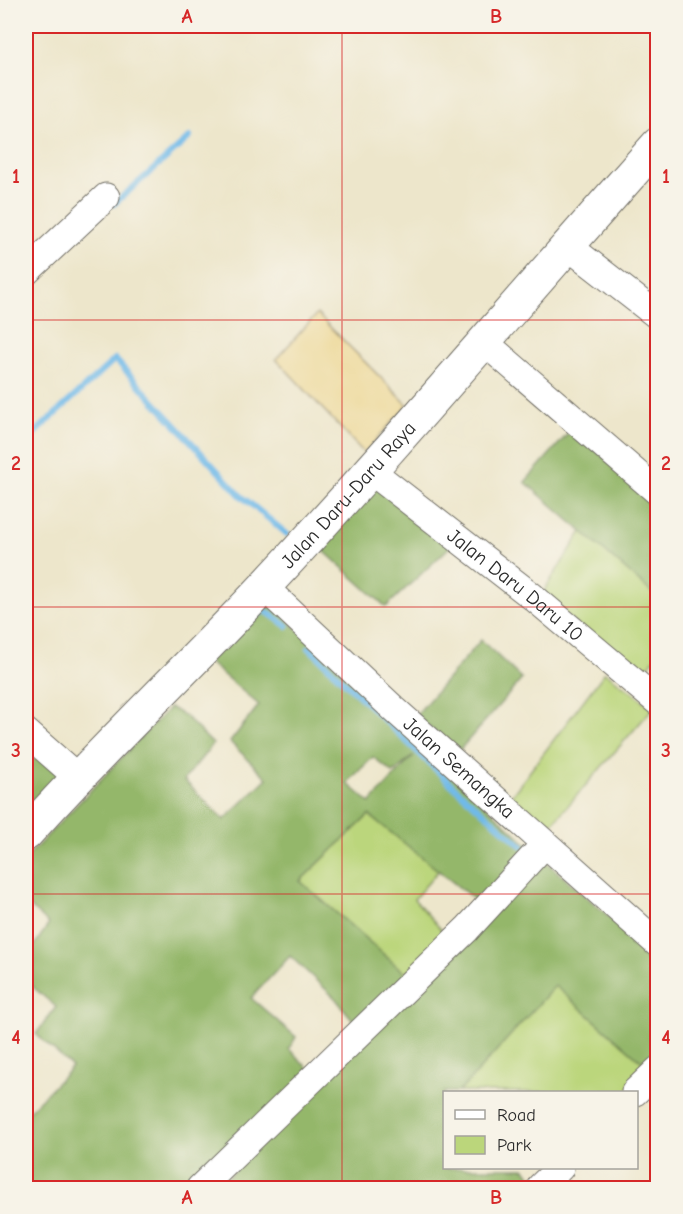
<svg xmlns="http://www.w3.org/2000/svg" width="683" height="1214" font-family="'Comic Neue',sans-serif">
  <rect width="100%" height="100%" fill="#f7f3e8"/>
  <filter id="ink" filterUnits="userSpaceOnUse"><feTurbulence type="fractalNoise" baseFrequency=".0167" numOctaves="2"/><feDisplacementMap in="SourceGraphic" scale="12" xChannelSelector="R" yChannelSelector="G"/><feConvolveMatrix kernelMatrix="1 2 1 2 8 2 1 2 1" color-interpolation-filters="sRGB"/></filter>
  <filter id="wash" filterUnits="userSpaceOnUse"><feTurbulence type="fractalNoise" baseFrequency=".008" numOctaves="4" result="noise"/><feDisplacementMap in="SourceGraphic" scale="24" xChannelSelector="R" yChannelSelector="G"/><feGaussianBlur stdDeviation="1.35" result="paint"/><feColorMatrix in="noise" values="0 0 0 0 0 0 0 0 0 0 0 0 0 0 0 0 0 1.4 0 .05"/><feComposite in="paint" operator="in"/></filter>
  <g filter="url(#wash)">
    <rect width="100%" height="100%" fill="#ede6cb"/>
    <!-- green -->
    <path fill="#bbd67b" stroke="#738053" stroke-width="1.5" d="M583,530L657,597V655L648,668L636,676L541,595Z
      M605,672L653,708L545,832L509,799Z
      M369,815L440,869L414,899L446,935L406,974L300,881Z
      M555,985L655,1073L635,1092H459Z"/>
    <!-- forest -->
    <path fill="#94b76b" stroke="#60714b" stroke-width="1.5" fill-rule="evenodd" d="M572,429L657,504V597L525,482Z
      M374,480L454,543L386,607L315,543Z
      M271,604L530,847L480,904L369,815L300,881L406,974L357,1025L335,998L290,956L251,998L296,1037L289,1049L312,1072L191,1188H26V1114L72,1067L36,1034L56,1007L26,981V957L49,924L26,903V858L170,707L186,717L213,744L184,780L224,820L267,778L230,742L259,705L207,661ZM414,755L370,803L347,783L373,757L393,773Z
      M481,640L522,679L457,753L416,715Z
      M26,739L67,777L26,819Z
      M545,861L657,958L658,1070L655,1073L555,986L459,1092H444V1168H524L541,1186L539,1188H217Z"/>
    <!-- sand -->
    <path fill="#eeda9e" stroke="#8c8264" stroke-width="1.5" d="M317,314L408,405L364,453L276,359Z"/>
    <g fill="none" stroke-linecap="round" stroke-linejoin="round">
      <!-- stream -->
      <path stroke="#70bae9" stroke-width="6" d="M114,204L190,137
        M26,441L115,359L240,495L287,534
        M259,614L264,610L287,626
        M309,648L452,785L522,846"/>
    </g>
  </g>
  <g filter="url(#ink)">
    <g fill="none" stroke-linecap="round" stroke-linejoin="round">
      <defs>
        <g id="minor">
          <path d="M568,246L658,316"/>
          <path d="M26,272L106,197"/>
          <path d="M483,341L658,492"/>
          <path id="s1" d="M371,471L533,597L658,702"/>
          <path id="s2" d="M264,587L395,710L658,944"/>
          <path d="M26,732L77,777"/>
          <path d="M635,1092L658,1070"/>
          <path d="M541,1186L560,1168"/>
          <path d="M200,1188L467,929L544,845"/>
        </g>
        <g id="major">
          <path id="s3" d="M26,834C102,749 186,670 264,587C399,443 526,291 658,144"/>
        </g>
      </defs>
      <!-- minor casing -->
      <use href="#minor" stroke="#6f6c63" stroke-width="29"/>
      <!-- major casing -->
      <use href="#major" stroke="#6f6c63" stroke-width="35"/>
      <!-- minor -->
      <use href="#minor" stroke="#fff" stroke-width="27"/>
      <!-- major -->
      <use href="#major" stroke="#fff" stroke-width="33"/>
    </g>
  </g>
  <!-- grid -->
  <path fill="none" stroke="#d62828" stroke-width="1.5" stroke-opacity="0.55" d="M342,26V1188M26,320H658M26,607H658M26,894H658"/>
  <g text-anchor="middle" dominant-baseline="central" stroke-width="4.5" stroke-linejoin="round" paint-order="stroke">
    <!-- street labels -->
    <g font-size="20" fill="#2b2b2b" stroke="#f7f3e8">
      <text stroke="none"><textPath href="#s3" startOffset="468">Jalan Daru-Daru Raya</textPath></text>
      <text stroke="none"><textPath href="#s1" startOffset="184">Jalan Daru Daru 10</textPath></text>
      <text stroke="none"><textPath href="#s2" startOffset="266">Jalan Semangka</textPath></text>
    </g>
  </g>
  <!-- margin -->
  <rect width="683" height="1214" fill="none" stroke="#f7f3e8" stroke-width="66"/>
  <!-- legend -->
  <rect x="443" y="1091" width="195" height="78" fill="#f7f3e8" stroke="#a5a39c" stroke-width="1.5"/>
  <rect x="455" y="1110" width="30" height="9" fill="#ffffff" stroke="#a5a39c" stroke-width="1.5"/>
  <text x="497" y="1121" font-size="18" fill="#2b2b2b">Road</text>
  <rect x="455" y="1136" width="30" height="18" fill="#bbd67b" stroke="#a5a39c" stroke-width="1.5"/>
  <text x="497" y="1151" font-size="18" fill="#2b2b2b">Park</text>
  <rect x="33" y="33" width="617" height="1148" fill="none" stroke="#d62828" stroke-width="2"/>
  <g font-size="20" text-anchor="middle" font-weight="bold" fill="#d62828">
    <text x="187" y="23">A</text>
    <text x="496" y="23">B</text>
    <text x="16" y="183">1</text>
    <text x="666" y="183">1</text>
    <text x="16" y="470">2</text>
    <text x="666" y="470">2</text>
    <text x="16" y="757">3</text>
    <text x="666" y="757">3</text>
    <text x="16" y="1044">4</text>
    <text x="666" y="1044">4</text>
    <text x="187" y="1204">A</text>
    <text x="496" y="1204">B</text>
  </g>
</svg>
